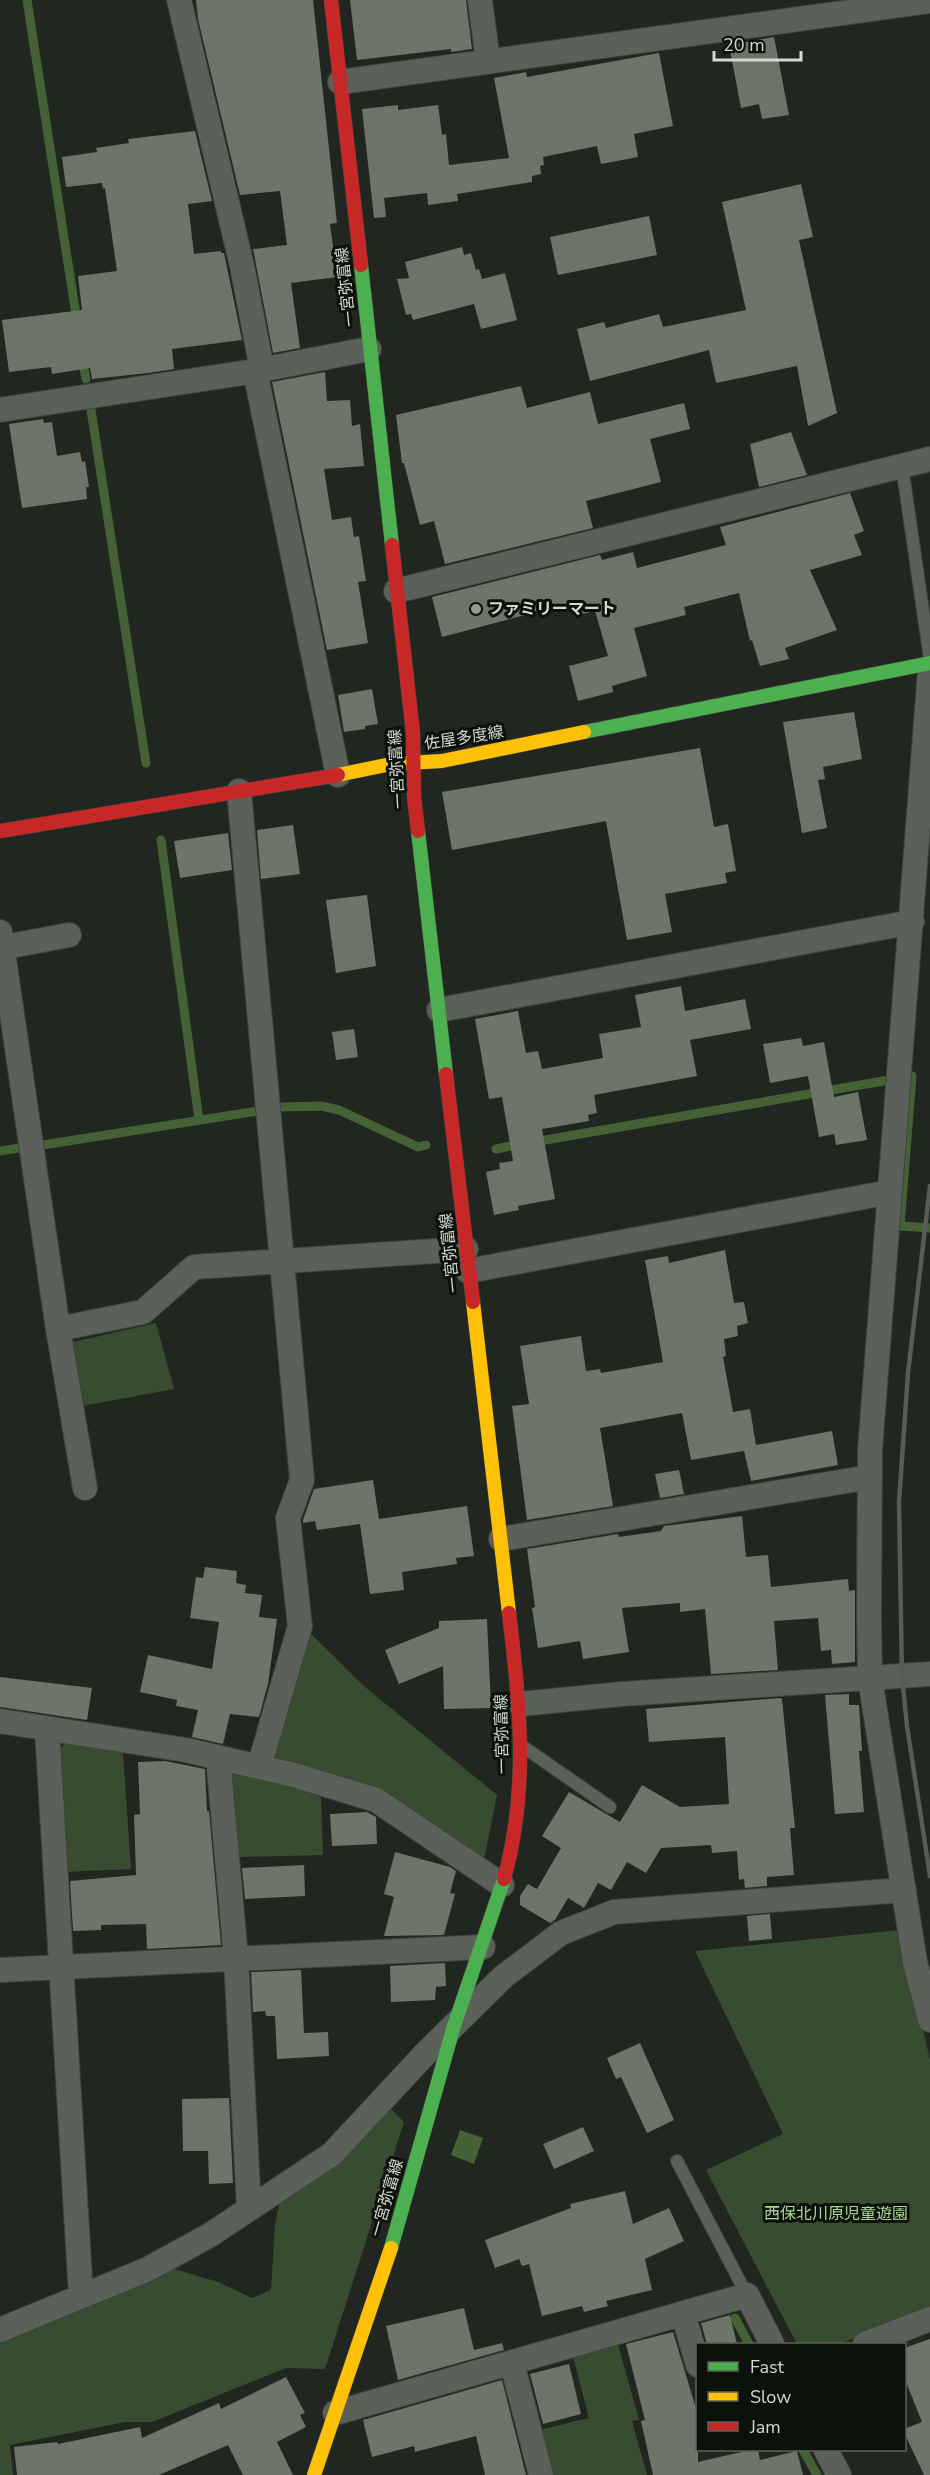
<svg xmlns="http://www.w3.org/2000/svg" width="930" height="2475" font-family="'Nunito Sans','Noto Sans JP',sans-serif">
  <rect width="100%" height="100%" fill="#222620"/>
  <!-- green -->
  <path fill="#384d30" d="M156,1323L174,1389L77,1407L69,1343Z
    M309,1632L365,1687L497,1795L484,1860L273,1761Z
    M68,1741L123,1752L131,1869L64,1872L56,1752Z
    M232,1772L321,1795L323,1855L239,1857Z
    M900,1930L930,2060V2309L840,2344H797L706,2170L783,2134L695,1951Z
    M389,2107L404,2122L325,2369L286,2368L152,2422H125L10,2445L13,2475H0V2338L171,2268L218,2282L252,2298L271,2290L275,2225L281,2195Z
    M617,2341L639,2420L632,2421L647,2475H550L539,2430L589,2418L572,2353Z"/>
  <!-- water -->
  <path fill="#446235" d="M460,2130L483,2138L474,2164L451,2155Z"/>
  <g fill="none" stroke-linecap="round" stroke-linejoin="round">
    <!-- stream -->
    <path stroke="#446235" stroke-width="9" d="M27,0L77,321
      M82,358L86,379
      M91,410L146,763
      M161,840L199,1120
      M912,1076L900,1226L930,1228
      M281,1107L321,1106L339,1110L418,1147L426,1145
      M534,1142L889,1080
      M43,1145L258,1111
      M496,1149L520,1144
      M0,1151L25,1147
      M735,2318L749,2344
      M803,2450L817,2475"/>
  </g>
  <!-- building -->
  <path fill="#6c7568" d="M196,0H313L337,223L330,224L337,277L291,283L300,348L273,353L253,249L287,245L280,191L240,195L198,19Z
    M350,0H466L472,49L451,52V49L357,60Z
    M774,37L789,115L762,119L759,104L741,108L729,45Z
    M659,53L673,126L634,134L638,157L601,164L597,146L543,157L544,165L540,166L541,174L532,176V182L457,194L458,201L428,205L427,193L384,198L386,217L374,218L362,109L398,105V110L438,105L442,135L446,134L449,165L509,158L494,78L526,72L527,77Z
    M195,131L212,201L188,204L194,254L221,251V253H224L242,340L172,349L174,369L148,373L92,379L90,368L52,374L51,367L9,372L2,320L82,310L78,276L117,271L105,188L103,189L102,183L66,187L62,157L97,152L96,148L129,143L128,139Z
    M801,184L813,237L799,240L837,413L808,426L797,366L716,383L709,350L590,381L577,329L604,322L606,328L659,314L663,327L746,310L722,202Z
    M649,216L657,255L558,275L550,237Z
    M462,247L464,255L471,253L476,270L479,269L482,279L505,273L517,320L481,329L474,304L413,320L411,314L406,315L397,279L409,278L405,262Z
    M325,372L327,401L350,400L352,426L360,424L364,466L324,469L332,520L351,517L354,537L359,536L366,581L358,582L368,643L327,650L272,382Z
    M521,386L527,408L590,392L598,424L684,403L690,429L650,439L661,482L586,501L593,528L445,564L434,521L420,525L404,463H402L396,415Z
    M43,419L44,423L52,422L57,456L80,452L82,462L85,461L89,487H86L87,499L22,508L9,424Z
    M791,432L807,475L759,487L750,444Z
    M850,493L864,531L854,535L862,555L810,570L837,630L785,648L789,659L760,666L752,640L750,641L739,593L684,607L686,615L634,628L647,676L612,686L613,692L578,701L569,666L608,656L595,611L574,616L571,603L442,637L432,597L600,555L602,560L633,552L637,568L726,545L720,527Z
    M372,689L378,724L365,726V729L344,732L338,695Z
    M854,712L862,759L823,767L825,779L818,780L827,828L802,833L783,722Z
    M700,748L714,827L728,824L736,871L725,873L727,883L665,894L672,932L627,940L606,821L452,850L442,792Z
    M293,825L300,874L261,879L257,830Z
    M228,833L232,870L180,878L174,841Z
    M367,895L376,966L336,973L326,900Z
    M681,986L685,1011L745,999L751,1029L690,1040L697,1076L594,1095L597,1113L588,1115L589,1121L542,1129L555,1199L518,1206L519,1210L494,1215L486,1172L500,1169L499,1163L513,1161L502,1097L489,1099L475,1019L518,1011L526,1053L538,1051L542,1069L603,1058L599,1034L641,1027L635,995Z
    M354,1029L358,1057L336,1060L332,1032Z
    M801,1038L803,1046L824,1042L834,1097L858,1092L867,1140L836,1145L834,1134L819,1137L808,1076L770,1083L763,1044Z
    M725,1250L734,1303L744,1302L748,1323L737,1326L738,1336L724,1339L726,1356L723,1357L733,1412L750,1409L756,1445L832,1431L838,1465L751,1481L744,1451L691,1460L682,1413L600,1428L613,1506L527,1520L512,1406L529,1404L520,1346L581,1336L586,1371L600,1369L601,1373L663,1362L645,1260L668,1256L669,1263Z
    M679,1470L684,1494L660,1498L655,1474Z
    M373,1480L379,1519L467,1506L474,1556L456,1558L457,1564L402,1572L404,1590L370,1594L360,1524L317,1530L315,1521L303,1523V1520L314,1489Z
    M742,1516L746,1557L768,1555L771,1587L848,1579L849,1591L855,1590V1662L832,1664L831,1650L821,1651L818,1618L774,1621L778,1670L711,1674L705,1609L680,1612V1603L622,1608L629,1652L583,1659L580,1641L538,1648L532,1608L535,1607L527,1549L618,1534L619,1537L661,1531L664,1526Z
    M205,1567L237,1571L236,1583L246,1585L245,1593L262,1595L259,1617L277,1619L268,1684L259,1717L230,1714L223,1744L192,1737L198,1710L176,1706L177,1700L140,1692L148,1655L212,1669L219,1622L190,1618L196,1577L203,1578Z
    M487,1619L491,1708L444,1709L443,1666L399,1684L385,1650L439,1628V1621Z
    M0,1677L92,1688L87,1720L0,1707Z
    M849,1694V1705H859L862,1751H859L864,1812L835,1814L825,1695Z
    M780,1698L782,1699L795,1828H790L794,1875L767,1877V1886L745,1888L744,1879L739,1880L737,1851L712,1853L711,1845L661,1848L646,1873L627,1862L611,1890L598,1883L584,1908L568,1898L555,1920L550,1923L520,1905V1896L528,1884L537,1889L561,1848L542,1836L569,1792L620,1822L642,1785L680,1807L729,1804L725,1737L649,1742L646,1709Z
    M165,1761L205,1769L207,1811H209L221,1945L147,1949L146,1924L101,1925V1930L73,1931L70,1881L136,1875L134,1815L140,1814L138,1762Z
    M367,1812L376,1817L377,1844L332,1846L330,1814Z
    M395,1852L450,1867L456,1871L450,1893L455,1894L444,1935L384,1936L394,1897L384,1894Z
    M304,1865L305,1896L245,1899L242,1868Z
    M770,1914L772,1939L749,1941L747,1916Z
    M445,1963L446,1986L436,1987L435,2000L391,2002L390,1966Z
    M301,1970L304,2033L328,2032L329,2056L277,2059L275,2016H266L265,2011L253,2012L251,1972Z
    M640,2043L674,2120L647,2133L621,2077L616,2079L607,2058Z
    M229,2098L233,2183L209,2184L208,2151H183L182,2099Z
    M583,2127L594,2151L554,2169L543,2144Z
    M625,2191L633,2224L669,2208L684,2241L645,2259L652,2290L606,2301L608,2306L584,2312L582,2306L542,2316L529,2264L522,2266L519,2259L495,2268L485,2240L571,2208L570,2204Z
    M464,2308L474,2350L502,2343L504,2350L398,2380L386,2326Z
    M730,2315L737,2344H707L701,2323Z
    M673,2332L698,2415V2462L750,2450H758L760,2460L797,2451L803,2475H653L641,2421L645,2420L626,2344Z
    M930,2339V2475H924L904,2432V2429L922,2422L904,2377V2348Z
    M569,2364L581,2414L543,2424L530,2374Z
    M286,2377L305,2413L300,2415L306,2427L277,2442L293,2475H243L228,2445L159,2475H17L14,2447L57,2442L58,2444L140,2427L142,2438L219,2403L221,2409Z
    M502,2380L526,2475H485L476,2436L415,2452L414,2446L372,2457L363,2420Z"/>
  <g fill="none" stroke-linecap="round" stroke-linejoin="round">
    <defs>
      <path id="lane" d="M902,466L930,659
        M525,1748L610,1807
        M677,2161L747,2295"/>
      <path id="street" d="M179,0L242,266L262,369
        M480,0L488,62
        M340,82L930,1
        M255,371L338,775
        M0,410L255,371L369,349
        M396,591L930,459
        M930,670L870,1450L869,1616L870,1679L915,1962L930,2020
        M239,791L302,1480L288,1518L300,1626L259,1767
        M0,932L58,1329L85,1488
        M0,948L69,935
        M439,1010L912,922
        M468,1271L890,1192
        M58,1329L143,1312L194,1267L466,1249
        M501,1539L870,1477
        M520,1704L622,1694L930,1674
        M0,1721L186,1750L294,1775L376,1800L502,1885
        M47,1729L81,2296
        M218,1757L236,1958L249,2209
        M0,1970L483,1947
        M683,2314L698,2365
        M0,2330L148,2269L210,2235L332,2154L425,2054L503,1977L561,1933L614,1912L904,1890
        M865,2344L930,2319
        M512,2363L541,2475
        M335,2413L747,2295L772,2344
        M826,2450L839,2475"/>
      <path id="fast" d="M361,265L392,545
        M584,732L930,663
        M418,831L446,1074
        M391,2248L453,2029L504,1879"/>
      <path id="slow" d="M338,775L391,764L442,761L584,732
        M473,1302L509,1613
        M314,2475L391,2248"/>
      <path id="jam" d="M331,0L361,265
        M392,545L413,733L414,797L418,831
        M0,831L338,775
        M446,1074L473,1302
        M504,1879C529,1791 520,1703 509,1613"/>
    </defs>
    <!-- lane casing -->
    <use href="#lane" stroke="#3f433e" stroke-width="14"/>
    <!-- street casing -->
    <use href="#street" stroke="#3f433e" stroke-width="26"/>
    <!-- fast casing -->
    <use href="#fast" stroke="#3f433e" stroke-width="15"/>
    <!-- slow casing -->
    <use href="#slow" stroke="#3f433e" stroke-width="15"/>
    <!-- jam casing -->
    <use href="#jam" stroke="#3f433e" stroke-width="15"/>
    <!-- lane -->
    <use href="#lane" stroke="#5c605a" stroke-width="12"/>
    <!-- street -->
    <use href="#street" stroke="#5c605a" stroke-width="24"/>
    <!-- fast -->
    <use href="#fast" stroke="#4caf50" stroke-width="14"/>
    <!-- slow -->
    <use href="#slow" stroke="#ffc107" stroke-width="14"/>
    <!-- jam -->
    <use href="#jam" stroke="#c62828" stroke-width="14"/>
    <!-- rail -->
    <path stroke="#585c57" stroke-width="4.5" d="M930,1186L908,1373L899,1502L902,1676L907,1726L930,1876"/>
  </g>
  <!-- markers -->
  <circle fill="#959b93" stroke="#0d110b" stroke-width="2" cx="476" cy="609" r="6"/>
  <g text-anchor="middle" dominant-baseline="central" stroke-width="6" stroke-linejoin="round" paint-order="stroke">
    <!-- street labels -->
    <g font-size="16" fill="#d3dad1" stroke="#0d110b">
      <text transform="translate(346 287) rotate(-96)">一宮弥富線</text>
      <text transform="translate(464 738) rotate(-9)">佐屋多度線</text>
      <text transform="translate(397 769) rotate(-93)">一宮弥富線</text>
      <text transform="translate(450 1253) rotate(-96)">一宮弥富線</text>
      <text transform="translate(502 1734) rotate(-91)">一宮弥富線</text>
      <text transform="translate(387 2198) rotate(-74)">一宮弥富線</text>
    </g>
    <!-- poi labels -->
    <g font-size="16" font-weight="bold" fill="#d3dad1" stroke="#0d110b" text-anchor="start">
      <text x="488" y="609">ファミリーマート</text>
    </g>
    <!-- park labels -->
    <g font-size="16" fill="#a7d98f" stroke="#0d110b">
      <text x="836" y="2214">西保北川原児童遊園</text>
    </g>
  </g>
  <!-- legend -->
  <rect x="696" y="2343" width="210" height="108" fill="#0d110b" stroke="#5c615a" stroke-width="1.5"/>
  <rect x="708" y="2362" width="30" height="9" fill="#4caf50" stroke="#5c615a" stroke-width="1.5"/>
  <text x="750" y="2373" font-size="18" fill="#d3dad1">Fast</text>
  <rect x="708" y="2392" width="30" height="9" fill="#ffc107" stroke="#5c615a" stroke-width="1.5"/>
  <text x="750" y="2403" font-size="18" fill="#d3dad1">Slow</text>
  <rect x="708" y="2422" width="30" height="9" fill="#c62828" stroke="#5c615a" stroke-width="1.5"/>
  <text x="750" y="2433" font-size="18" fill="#d3dad1">Jam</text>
  <!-- scale -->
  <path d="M714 51v9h87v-9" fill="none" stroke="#d3dad1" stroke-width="3"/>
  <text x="723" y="51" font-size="18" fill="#d3dad1" stroke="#0d110b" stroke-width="4.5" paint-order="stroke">20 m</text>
</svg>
